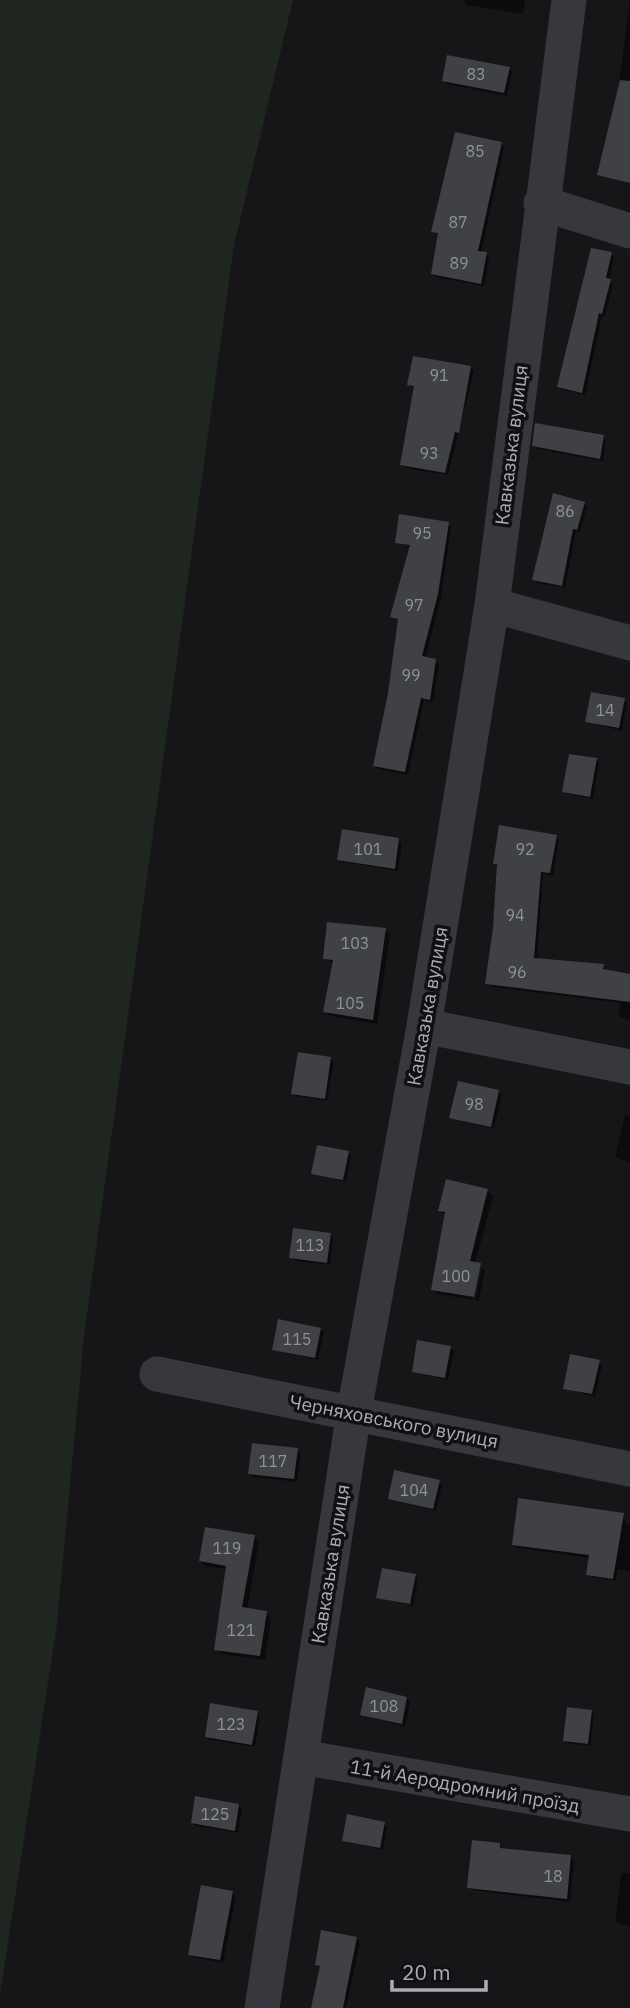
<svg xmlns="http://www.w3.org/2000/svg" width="630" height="2008" font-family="'IBM Plex Sans',sans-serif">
  <rect width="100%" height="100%" fill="#161618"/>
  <!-- green -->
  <path fill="#1e261f" d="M0,0H293L234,245L84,1336L57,1624L0,1995Z"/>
  <!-- shadow -->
  <path fill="#0007" d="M464,0H525L523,14L467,5Z
    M630,0V184L599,174L616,106Z
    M509,69L512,72L507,96L447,84L444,81Z
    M501,144L504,147L481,253L489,257L484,286L436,277L432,273L440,235L433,231Z
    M611,254L614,257L609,280L613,284L605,316L602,315L585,395L563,390L559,387Z
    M470,367L474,371L448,475L405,468L402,465L416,388L409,385Z
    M603,437L606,440L603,461L538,449L534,446Z
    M584,503L587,507L580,532L576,531L565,588L538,583L534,580Z
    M448,524L451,527L441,598L425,659L439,664L433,702L424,700L408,775L378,769L375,766L390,693L400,621L392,616L411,547L397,542Z
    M624,700L627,703L622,731L587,722Z
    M596,760L599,763L593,799L568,794L564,791Z
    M556,837L559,840L553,876L543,874L537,960L603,966L606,971L630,976V1021L618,1016L621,1003L491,987L487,983L495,928L498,866L495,863Z
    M398,840L402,843L398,871L342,862L339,859Z
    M385,930L390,934L377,1024L330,1016L325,1011L334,964L325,958Z
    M330,1058L334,1062L327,1101L296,1096L293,1093Z
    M498,1091L502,1095L494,1129L451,1117Z
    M625,1115L630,1116V1163L615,1157Z
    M348,1153L351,1156L346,1182L313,1173Z
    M448,1181L488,1191L493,1196L475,1264L481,1266H478L472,1300L438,1294L433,1289L446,1216L440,1210Z
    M330,1234L333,1238L330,1265L295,1261L291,1257Z
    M482,1267L485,1270L479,1301H475Z
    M320,1329L324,1333L318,1360L274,1349Z
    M450,1348L454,1351L448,1380L413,1372Z
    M599,1362L602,1365L595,1397L565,1388Z
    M297,1450L301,1453L297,1482L253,1477L250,1473Z
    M439,1481L442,1485L436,1511L390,1499Z
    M623,1515L626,1523L630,1524V1571L618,1569L616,1581L591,1577L588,1574L591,1558L517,1548L514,1545Z
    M254,1537L259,1542L247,1610L266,1613L271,1618L265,1660L221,1654L216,1649L227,1569L205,1566L200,1561Z
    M415,1576L418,1579L413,1606L378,1597Z
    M407,1698L410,1702L405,1727L362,1714Z
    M257,1712L260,1716L255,1747L210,1740L207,1737Z
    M591,1712L594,1715L590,1746L568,1743L565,1740Z
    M239,1805L242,1809L238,1833L196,1826L192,1823Z
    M384,1823L387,1826L383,1850L344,1841Z
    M500,1845L503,1850L571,1857L574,1860L570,1902L472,1890L469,1887Z
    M621,1873L630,1874V1927L615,1922Z
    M233,1893L236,1896L223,1963L193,1957L190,1954Z
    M356,1938L360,1942L346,2008H313L321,1968L317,1964Z"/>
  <!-- building -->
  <path fill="#404145" d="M447,55L510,67L504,93L442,81Z
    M620,80L630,81V183L597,175Z
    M455,132L502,142L478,251L487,252L481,284L431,274L438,233L431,232Z
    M591,248L612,252L606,278L611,279L602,314L599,313L582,393L557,387Z
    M413,356L471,366L459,433L455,432L445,473L400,465L414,386L407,385Z
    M535,423L604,435L600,459L532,446Z
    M553,493L585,502L577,530L573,529L562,586L532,580Z
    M399,514L449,522L438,594L422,656L436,659L430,700L421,698L405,772L373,766L388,693L398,619L390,617L410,545L395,543Z
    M591,692L625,698L619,728L585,722Z
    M569,754L597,758L590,797L562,792Z
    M499,825L557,835L550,873L541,872L534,958L604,964L603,969L630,974V1002L485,984L493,928L497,864H493Z
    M342,829L399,838L395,869L337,860Z
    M327,922L386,928L373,1020L323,1012L333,960L323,959Z
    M298,1052L331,1057L325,1099L291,1094Z
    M458,1081L499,1090L491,1127L449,1118Z
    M317,1145L349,1151L343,1180L311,1174Z
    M446,1179L488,1189L470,1261L481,1263L474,1297L431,1290L445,1212L438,1211Z
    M293,1228L331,1233L327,1263L289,1258Z
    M278,1319L321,1328L315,1358L272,1350Z
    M417,1340L451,1346L445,1378L412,1372Z
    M570,1354L600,1360L592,1394L563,1389Z
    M252,1443L298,1448L294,1479L248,1474Z
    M394,1470L440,1480L433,1509L388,1499Z
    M518,1498L624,1513L613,1579L586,1575L589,1555L512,1545Z
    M205,1527L255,1535L242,1607L267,1611L260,1656L214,1650L226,1566L199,1561Z
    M382,1568L416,1574L410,1604L376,1598Z
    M366,1687L407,1697L402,1724L360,1715Z
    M210,1703L258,1711L252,1745L205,1737Z
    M567,1707L592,1710L588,1744L563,1741Z
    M195,1796L239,1804L235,1831L191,1823Z
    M347,1814L385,1822L380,1848L342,1841Z
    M472,1840L500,1843V1848L571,1855L567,1899L467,1888Z
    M201,1885L233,1891L220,1960L188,1955Z
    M321,1930L357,1937L343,2008H311L320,1966L315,1965Z"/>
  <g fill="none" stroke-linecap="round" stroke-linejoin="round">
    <!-- minor -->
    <path stroke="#37383d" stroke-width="35" d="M541,203L630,231
      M492,605L630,643
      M424,1026L630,1067
      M157,1374L630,1469
      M301,1757L630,1814
      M262,2008L354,1412L424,1026L492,605L569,0"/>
  </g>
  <g text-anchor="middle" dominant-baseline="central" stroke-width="7" stroke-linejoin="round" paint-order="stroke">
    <!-- number labels -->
    <g font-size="16" fill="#8e929b">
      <text x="476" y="74">83</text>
      <text x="475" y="151">85</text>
      <text x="458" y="222">87</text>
      <text x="459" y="263">89</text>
      <text x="439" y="375">91</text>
      <text x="429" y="453">93</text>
      <text x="565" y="511">86</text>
      <text x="422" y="533">95</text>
      <text x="414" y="605">97</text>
      <text x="411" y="675">99</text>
      <text x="605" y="710">14</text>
      <text x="368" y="849">101</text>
      <text x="525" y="849">92</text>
      <text x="515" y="915">94</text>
      <text x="355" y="943">103</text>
      <text x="517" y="972">96</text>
      <text x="350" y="1003">105</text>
      <text x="474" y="1104">98</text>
      <text x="310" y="1245">113</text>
      <text x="456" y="1276">100</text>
      <text x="297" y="1339">115</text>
      <text x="273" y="1461">117</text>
      <text x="414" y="1490">104</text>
      <text x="227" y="1548">119</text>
      <text x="241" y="1630">121</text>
      <text x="384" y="1706">108</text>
      <text x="231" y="1724">123</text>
      <text x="215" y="1814">125</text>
      <text x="553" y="1876">18</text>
    </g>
    <!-- street labels -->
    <g font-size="19" fill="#a8adb8" stroke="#111113">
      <text transform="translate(511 445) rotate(-83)">Кавказька вулиця</text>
      <text transform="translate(427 1006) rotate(-80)">Кавказька вулиця</text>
      <text transform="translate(394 1421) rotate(11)">Черняховського вулиця</text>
      <text transform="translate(330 1564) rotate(-81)">Кавказька вулиця</text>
      <text transform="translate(465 1786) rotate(10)">11-й Аеродромний проїзд</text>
    </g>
  </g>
  <!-- scale -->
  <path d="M392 1980v10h94v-10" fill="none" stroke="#a8adb8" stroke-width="3.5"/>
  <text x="402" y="1980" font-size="21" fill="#a8adb8" stroke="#111113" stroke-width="5" paint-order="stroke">20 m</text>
</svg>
